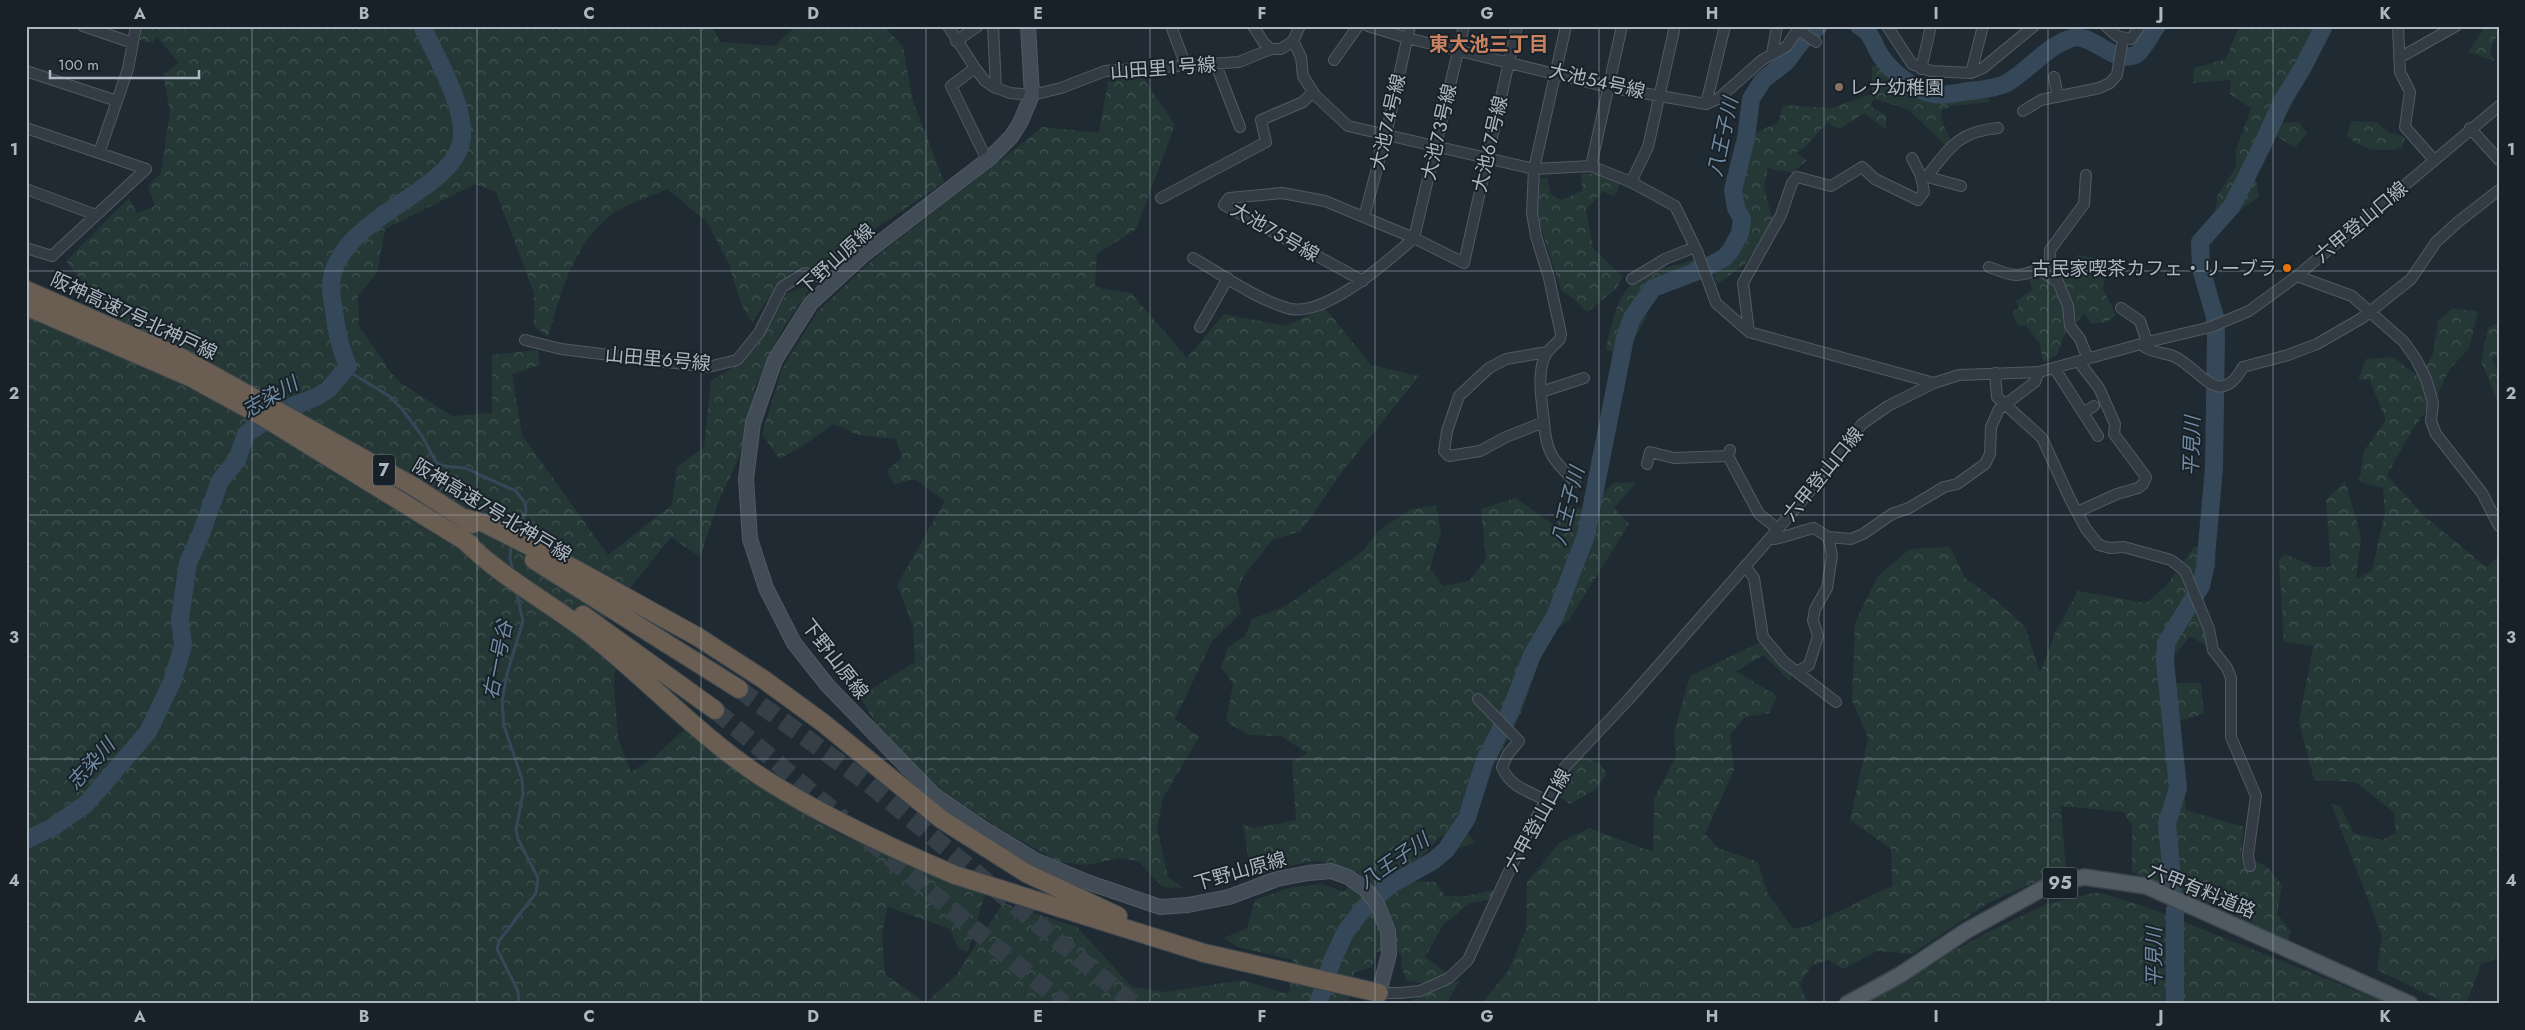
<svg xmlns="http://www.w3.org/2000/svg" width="2525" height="1030" font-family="Jost,'Noto Sans JP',sans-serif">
  <defs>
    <pattern id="forest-crowns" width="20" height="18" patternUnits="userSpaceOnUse" patternTransform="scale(1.25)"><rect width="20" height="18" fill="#253836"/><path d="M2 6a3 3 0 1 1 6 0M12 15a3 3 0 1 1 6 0" fill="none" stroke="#425351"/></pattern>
  </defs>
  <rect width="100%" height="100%" fill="#202a33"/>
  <!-- forest -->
  <path fill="url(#forest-crowns)" d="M142,26H711L721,42L775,46L796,26H884L903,47L913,101L944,182L872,231L834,267L819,272L794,270L766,302L752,322L741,304L729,264L707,222L667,189C650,197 629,203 614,213C574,241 561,292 548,337L534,326V293L496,192L475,184L385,229L377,273L358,295L359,326L392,374L402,384L452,416L492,413V355L538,350L540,365L512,374L522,435L608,555L672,505L677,467L704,447L711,381L740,363L769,323L787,293L812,285L782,330L755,387L740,455L718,503L700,557L671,537L587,642L615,668L614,686L618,738L631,772L653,758L685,729L739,772L839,834L985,895L968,952L958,948L950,929L888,907L882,933L885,974L926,1003L957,974L1003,903L1077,927L1132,987L1166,992L1242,980L1289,994L1293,960L1238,947L1224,938L1247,928L1255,900L1292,887L1322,884L1344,892L1359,873C1346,869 1327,860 1313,861C1296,863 1264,876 1251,873L1243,825L1255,828L1296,820L1292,762L1307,753L1281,736L1248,735L1226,721L1233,684L1221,667L1228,647L1245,636L1252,619L1286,606L1364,550L1377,532L1411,509L1436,505L1441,532L1430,568L1443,586L1469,581L1486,559L1481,509L1516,498L1555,526L1568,506L1584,509L1614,483L1636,482L1614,508L1629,524L1569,620L1548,635L1522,711L1497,760L1453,821L1476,842L1457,849L1444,845L1443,834L1419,859L1411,881L1435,882L1445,896H1467L1495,890L1493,899L1470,903L1443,925L1425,957L1447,973L1427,983L1407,981L1402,969L1401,953L1377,952L1372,967L1354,972L1348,1004H26V310L106,345L120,320L105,310L66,261L129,198L137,213L155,206L148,186L161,173L170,112L163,74L179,63L157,37L152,43L140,40Z
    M2239,26H2324L2301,86L2282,123L2299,122L2307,133L2295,148L2275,135L2255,175L2259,197L2214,227L2217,196L2236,167V150L2251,108L2230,94L2231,80L2193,83L2194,68L2226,59Z
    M2486,26H2499C2499,35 2492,43 2490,52L2495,61L2468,52Z
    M1882,62L1898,78L1927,97L1987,93L1989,102L1951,106L1941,111L1943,124L1952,143L1945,145L1908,109L1874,99L1870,106L1886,115V130L1865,113L1839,129L1827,123L1804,148L1796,153L1807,160L1793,173L1768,168L1764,188L1773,222L1745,264L1716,285L1713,268L1737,250L1732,226L1737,191L1752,134L1778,123L1783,105L1831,108L1872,94V67Z
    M1141,75L1175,125L1136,229L1097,254L1095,287L1131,293L1187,358L1224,314L1286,326L1325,308L1371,365L1419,376L1342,472L1301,531L1272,540L1243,577L1237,592L1241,613L1212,641L1175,719L1199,737L1163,798L1157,828L1168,877L1183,888L1163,887L1138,861L1120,858L1087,865L1058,862L999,828L937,788L881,734L860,696L915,662L913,626L897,585L945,501L915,479L894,484L887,471L902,457L896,439L858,435L834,424L801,447L779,459L762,434L782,369L818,311L875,258L1043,127L1099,133L1108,81Z
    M2351,121L2377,122L2388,132L2405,137L2402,148C2381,152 2363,151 2347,136Z
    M1581,173L1596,174L1620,184L1614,197L1603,191L1586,210L1593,248L1623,277L1616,289L1587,312L1574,299L1561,290L1537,215L1540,178H1547L1551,194L1561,200L1582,191Z
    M2078,255L2099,259L2108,266L2103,289L2116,315L2107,322L2091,324L2085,314L2074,324L2067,293L2058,275Z
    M1697,259L1702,275L1657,290L1648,301L1646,318L1626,354H1617L1606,349C1609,333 1617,298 1629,287C1647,270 1674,266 1697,259Z
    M2041,271C2057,283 2069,306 2068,326C2067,329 2059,349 2057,355L2043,362L2040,344L2026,326L2018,325L2012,312L2019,308L2016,301L2032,290L2029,277Z
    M2453,308L2478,312L2469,348L2449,370L2436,398L2426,366L2433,355L2438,321Z
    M2499,322V354L2492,359L2499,374V405L2481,361L2488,328Z
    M2393,357L2420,378L2428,408L2412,430L2387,475L2424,516L2486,567L2499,556V958L2481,964L2466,1004H2449L2377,970L2382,936L2331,803L2340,806L2354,833L2382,840L2396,833L2394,812L2355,782L2314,780L2299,722L2313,646L2284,642L2279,560L2285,554L2315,567H2331L2326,500L2345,481L2361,536L2356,580L2372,570L2385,513L2383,488L2359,482L2364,451L2386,420L2369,379L2358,380L2366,359Z
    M2214,545L2216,566L2195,601L2210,648L2190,636L2173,657L2174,683H2201L2204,714L2179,721L2186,810L2244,827L2241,856L2266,866L2282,885L2277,914L2291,931L2287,942L2220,907L2132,872V825L2123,812L2061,806L2066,874L2033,883L1988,903L1912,954L1877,951L1844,969L1828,960L1811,966L1800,984L1807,1002L1804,1004H1481L1508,971L1526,930L1527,882L1559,843L1589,828L1653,852L1654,798L1676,757L1674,732L1690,676L1763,641L1792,676L1790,682L1764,655L1736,671L1777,696L1769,713L1745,717L1730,735L1734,770L1705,834L1718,848L1758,862L1767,892L1793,929L1808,926L1892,886L1891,849L1850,820L1868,738L1852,700L1855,623L1878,576L1910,549L1950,547L1965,578L1997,601L2025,627L2040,673L2056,631L2078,591L2146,603L2167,585L2194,547Z
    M1580,756L1599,763L1607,773L1596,789L1570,804L1557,795L1565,775Z
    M2098,892L2144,906L2389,1004H1869L1918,970L1994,929L2047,904Z
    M1460,980L1446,1004H1405L1406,1003Z"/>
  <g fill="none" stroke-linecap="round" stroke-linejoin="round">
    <!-- stream -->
    <path stroke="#354859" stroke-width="3" d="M348,366L353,374L389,396L402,409L422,436L436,462L443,466L465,468L516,491L525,503L526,511L516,534
      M511,544L510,559L513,572
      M516,590L523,621L507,674L502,702L504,726L522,779L523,794L516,829L518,839L538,878L536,893L499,941L497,949L518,991L519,1004"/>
    <!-- river -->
    <path stroke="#354859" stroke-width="18" d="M1859,26C1873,33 1873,45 1881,56C1891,72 1911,86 1928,93C1938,96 1953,94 1962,92C1976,90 1995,89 2007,83C2029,70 2045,48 2069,39C2093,30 2112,67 2137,54C2144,49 2151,33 2157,26
      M26,840L53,827L86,804L148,732L172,682L183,646L180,619L188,563L201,534L220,481L237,460L246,434L282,410L314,398L328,390L348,366C340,348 336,330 334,311C332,298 329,286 333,273C351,211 459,190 462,136C464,103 436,57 422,26
      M2173,891L2167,823L2178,788L2165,661L2166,643L2201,586L2205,568L2214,468L2216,336L2215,317L2201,269L2200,242L2232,206L2263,144L2282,101L2302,69L2324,26
      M2175,910V1004
      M1318,1004L1332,961L1346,931L1365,907L1390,885L1433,861L1446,850L1467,818L1485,760L1510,712L1532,655L1555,616L1586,535L1625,338L1632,318L1653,288L1703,269L1724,258L1731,250L1740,233L1742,219L1736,208L1733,190L1746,138L1751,99L1763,80L1786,62L1802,41L1819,26"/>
    <!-- highway-tunnel -->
    <path stroke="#353f48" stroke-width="18" stroke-dasharray="18 9" stroke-linecap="butt" d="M739,689L869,784L1134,1004
      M715,710L843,819
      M869,840L1064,1004"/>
    <defs>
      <path id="street" d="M83,26L133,43
        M948,26L975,68L951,86L987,160
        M993,26L996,88
        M1171,26L1186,66
        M1253,26L1264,43L1271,49
        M1300,26L1293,41L1301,57L1303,76L1315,95L1348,126L1534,169L1591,166L1631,182L1675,206L1697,251L1716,303L1749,332L1934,383
        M1368,26L1407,38L1608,87L1706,104L1718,99L1762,60L1787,46L1800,26
        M1464,26L1414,238L1464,263L1517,26
        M1887,26L1912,64L1931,71L1971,73L1983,68L2034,26
        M2106,26L2117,36L2131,39L2140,26
        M2398,26L2400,72L2410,92L2405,127L2434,160
        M1798,29L1816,42
        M956,41L978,26
        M1772,54L1777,26
        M2399,58L2456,26
        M1334,60L1358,26
        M1216,65L1240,127
        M975,68L985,81L994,87L1010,93L1032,95L1061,88L1105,71L1239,62L1271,49H1281L1293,41
        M1921,69L1931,26
        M26,71L117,101
        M1971,73L1983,26
        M2054,77L2058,97
        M1706,104L1725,26
        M2023,111L2041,100L2099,88L2110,83L2117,75L2123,38
        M26,128L146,169L52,256L26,248
        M2470,128L2499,160
        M99,153L128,69L136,26
        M1591,166L1622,26
        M1928,175C1950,147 1960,131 1998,128
        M1924,176L1961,186
        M1631,182L1648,147L1675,26
        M26,189L96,215
        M1161,198L1266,142L1261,120L1303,102L1313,92
        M1364,217L1386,135L1410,26
        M1193,258C1223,275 1254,298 1287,308C1323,320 1389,260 1414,238L1325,201L1282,193L1229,198L1224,205L1363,281
        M1989,267C2009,275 2018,279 2038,269L2058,282L2068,306L2070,326L2080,339L2088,359
        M2049,275L2050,250L2084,204L2086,175
        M2297,276L2352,296L2404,342L2416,359L2426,379L2433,403L2431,421L2436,434L2482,493L2499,526
        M1632,279L1665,259L1695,247
        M2121,308L2140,321L2147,342
        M1200,327L1228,278
        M1749,332L1743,283L1781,215L1792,183L1797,177L1831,186L1862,167L1875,179L1918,200L1924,192L1921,176L1912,158
        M525,340L561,349L708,367L737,360L759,333L782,287L805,273L835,281
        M2141,344C2150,353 2162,352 2173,356C2199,366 2218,412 2243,367L2288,355L2317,344L2362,318L2411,279L2436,242L2458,222L2499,190
        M1547,352L1506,359L1489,368L1459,396L1447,431L1444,451L1449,456L1480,451L1506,437L1544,422C1546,453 1553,460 1575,482
        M2055,369L2098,436
        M1995,373L1997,397L2042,438L2070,499L2086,529L2099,545L2110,548L2124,547L2171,560L2185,571L2209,629L2213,650L2227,668L2231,678V737L2256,796L2248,855L2250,866
        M1541,392L1584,378
        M2083,413L2094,406
        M1544,422C1542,402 1536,373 1546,354C1549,349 1556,344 1560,339L1561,334L1549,278L1536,236L1532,213L1534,169L1566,26
        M1730,450L1728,456L1759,514L1778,529
        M1647,464L1650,452L1674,458L1728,456
        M2077,512L2117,494L2138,488L2143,484L2146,477L2114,434L2115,424L2099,388L2079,362
        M1769,539C1776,541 1803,530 1814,528L1828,537L1851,539L1863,534L1892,514L1909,508L1944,487L1957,484L1985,464L1990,454L1991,427L1999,409L2035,382L2039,372
        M1745,566L1754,578L1763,637L1784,662L1836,702
        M1798,671L1809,665L1818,636L1813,620L1815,609L1827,588L1832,555L1828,537
        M1478,699L1519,741L1508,754L1502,767C1509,786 1529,792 1546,800
        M1379,993H1400L1420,991L1449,978L1468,960L1523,841L1565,767L1629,699L1778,529L1839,456L1862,424L1888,406L1934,383L1959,375L2039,372L2152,341L2211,327L2249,311L2297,276L2499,106"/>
      <path id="secondary" d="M1028,26L1032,95L1020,123L1011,137L990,158L862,256L811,303L775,360L753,423L746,479L750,539L766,588L794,643L828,686L934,795L984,829L1035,860L1087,882L1160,907L1188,905L1229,897L1277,879L1308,873L1331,871L1348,877L1365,889L1377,904L1388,931L1389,954L1379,993"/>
      <path id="primary" d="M1847,1004L1900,975L1966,931L2047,886L2084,877L2146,886L2410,1004"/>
      <path id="highway" d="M26,290L184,359L413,486L472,524
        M26,306L192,378L265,418L470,544
        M463,518L484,523L575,569L698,637L763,679L822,722L941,819L1026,873L1118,916
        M462,538C499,576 547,601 589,633C647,679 698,735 760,776C820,815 889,847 955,875L1204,953L1379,993
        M534,560L739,689
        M583,615L715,710"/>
    </defs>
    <!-- street casing -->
    <use href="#street" stroke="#515a62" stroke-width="12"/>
    <!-- secondary casing -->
    <use href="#secondary" stroke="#515a62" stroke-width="16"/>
    <!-- primary casing -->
    <use href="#primary" stroke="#3d454d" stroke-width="18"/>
    <!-- highway casing -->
    <use href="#highway" stroke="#3e474e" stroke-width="20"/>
    <!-- street -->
    <use href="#street" stroke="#333c44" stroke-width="10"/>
    <!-- secondary -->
    <use href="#secondary" stroke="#414c57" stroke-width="14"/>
    <!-- primary -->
    <use href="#primary" stroke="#515b64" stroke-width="15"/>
    <!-- highway -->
    <use href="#highway" stroke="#6a5d51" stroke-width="18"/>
  </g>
  <!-- grid -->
  <path fill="none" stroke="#adb7c1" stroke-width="1" stroke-opacity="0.55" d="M252,26V1004M477,26V1004M701,26V1004M926,26V1004M1150,26V1004M1375,26V1004M1599,26V1004M1824,26V1004M2048,26V1004M2273,26V1004M26,271H2499M26,515H2499M26,759H2499"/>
  <!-- markers -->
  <circle fill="#8d6e63" stroke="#192128" stroke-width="2" cx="1839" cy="87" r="5"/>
  <circle fill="#e8710a" stroke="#192128" stroke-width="2" cx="2287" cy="268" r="5"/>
  <g text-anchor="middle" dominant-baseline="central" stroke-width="4" stroke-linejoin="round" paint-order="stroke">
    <!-- shield labels -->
    <g fill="#192128" stroke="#818a93" stroke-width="1">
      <rect x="373" y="454.5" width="22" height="31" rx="4"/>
      <rect x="2042.5" y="867.5" width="35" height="31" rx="4"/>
    </g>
    <g font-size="18" font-weight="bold" fill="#adb7c1">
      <text x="384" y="470">7</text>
      <text x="2060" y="883">95</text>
    </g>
    <!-- street labels -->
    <g font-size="19" fill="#adb7c1" stroke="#192128">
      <text transform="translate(1163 68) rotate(-4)">山田里１号線</text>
      <text transform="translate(1597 81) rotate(13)">大池５４号線</text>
      <text transform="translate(1388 122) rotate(-77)">大池７４号線</text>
      <text transform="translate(1439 132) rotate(-77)">大池７３号線</text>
      <text transform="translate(1490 144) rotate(-77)">大池６７号線</text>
      <text transform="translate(2361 222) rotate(-40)">六甲登山口線</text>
      <text transform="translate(1275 232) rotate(30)">大池７５号線</text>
      <text transform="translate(836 259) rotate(-42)">下野山原線</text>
      <text transform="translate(134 316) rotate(25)">阪神高速7号北神戸線</text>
      <text transform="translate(658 359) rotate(5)">山田里６号線</text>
      <text transform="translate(1823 474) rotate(-51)">六甲登山口線</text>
      <text transform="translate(492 510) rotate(31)">阪神高速7号北神戸線</text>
      <text transform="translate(835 659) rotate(52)">下野山原線</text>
      <text transform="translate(1538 820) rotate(-61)">六甲登山口線</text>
      <text transform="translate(1240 871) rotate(-16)">下野山原線</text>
      <text transform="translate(2202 891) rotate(22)">六甲有料道路</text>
    </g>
    <!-- poi labels -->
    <g font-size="19" fill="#adb7c1" stroke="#192128" text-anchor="start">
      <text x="1849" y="87">レナ幼稚園</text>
      <text x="2277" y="268" text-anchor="end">古民家喫茶カフェ・リーブラ</text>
    </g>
    <!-- neighbourhood labels -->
    <g font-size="20" font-weight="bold" fill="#ca815f" stroke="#192128">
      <text x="1489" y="44">東大池三丁目</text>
    </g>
    <!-- water labels -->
    <g font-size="20" font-style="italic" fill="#708ba3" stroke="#192128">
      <text transform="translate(1723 137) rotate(-78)">八王子川</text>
      <text transform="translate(270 397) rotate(-30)">志染川</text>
      <text transform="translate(2192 446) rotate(-88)">平見川</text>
      <text transform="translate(1568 506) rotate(-76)">八王子川</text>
      <text transform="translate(498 660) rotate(-79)">右一号谷</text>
      <text transform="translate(91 764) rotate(-48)">志染川</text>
      <text transform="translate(1394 861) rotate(-35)">八王子川</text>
      <text transform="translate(2154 957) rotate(-90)">平見川</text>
    </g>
  </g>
  <!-- border -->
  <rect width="2525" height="1030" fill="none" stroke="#192128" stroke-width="55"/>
  <!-- scale -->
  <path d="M50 70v8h149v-8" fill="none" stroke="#adb7c1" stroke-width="2.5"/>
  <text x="58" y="70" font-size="15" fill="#adb7c1" stroke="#192128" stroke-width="4" paint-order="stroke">100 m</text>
  <rect x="28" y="28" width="2470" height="974" fill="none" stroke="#adb7c1" stroke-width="2"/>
  <g font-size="16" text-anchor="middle" font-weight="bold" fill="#adb7c1">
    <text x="140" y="19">A</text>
    <text x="364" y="19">B</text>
    <text x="589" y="19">C</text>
    <text x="813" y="19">D</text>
    <text x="1038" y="19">E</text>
    <text x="1262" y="19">F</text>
    <text x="1487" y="19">G</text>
    <text x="1712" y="19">H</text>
    <text x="1936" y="19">I</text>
    <text x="2161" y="19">J</text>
    <text x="2385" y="19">K</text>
    <text x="14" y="155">1</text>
    <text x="2511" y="155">1</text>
    <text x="14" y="399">2</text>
    <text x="2511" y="399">2</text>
    <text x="14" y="643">3</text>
    <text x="2511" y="643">3</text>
    <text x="14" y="886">4</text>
    <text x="2511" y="886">4</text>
    <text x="140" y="1022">A</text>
    <text x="364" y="1022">B</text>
    <text x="589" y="1022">C</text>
    <text x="813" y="1022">D</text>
    <text x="1038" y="1022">E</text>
    <text x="1262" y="1022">F</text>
    <text x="1487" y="1022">G</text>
    <text x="1712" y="1022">H</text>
    <text x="1936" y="1022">I</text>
    <text x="2161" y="1022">J</text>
    <text x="2385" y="1022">K</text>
  </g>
</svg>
